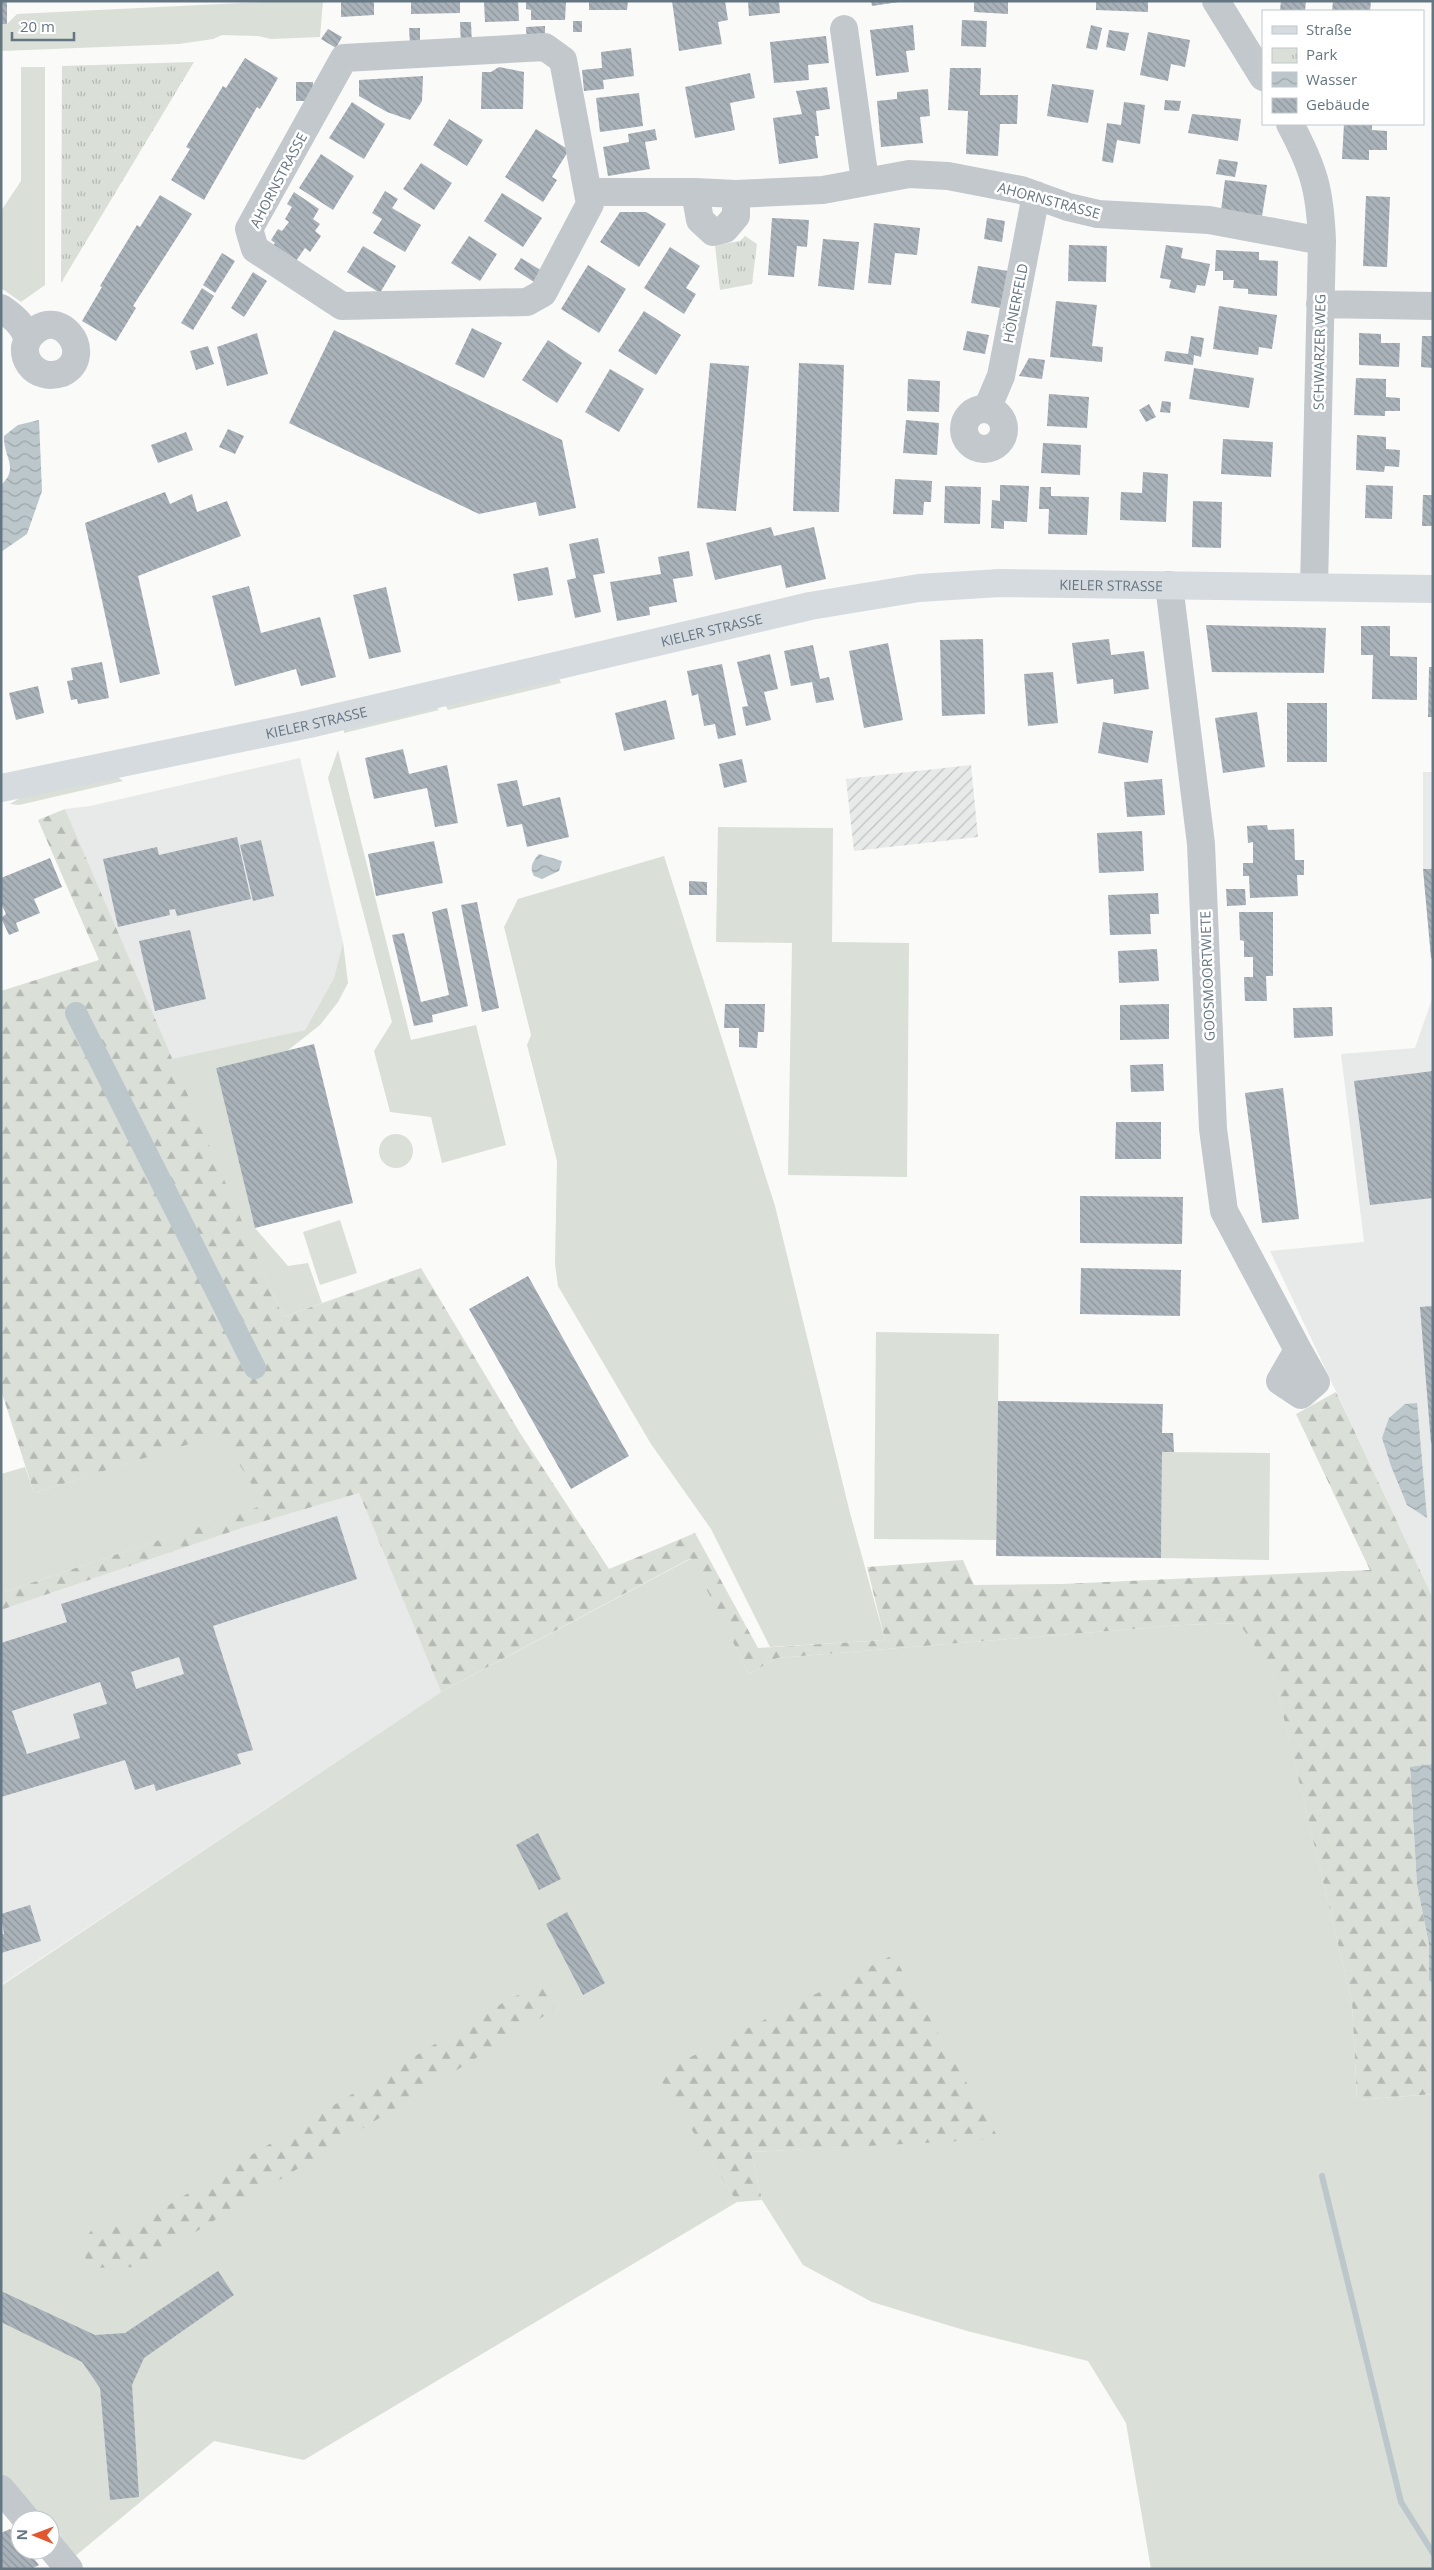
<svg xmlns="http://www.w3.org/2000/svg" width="1434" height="2570" font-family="'Open Sans',sans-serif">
  <defs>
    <pattern id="industrial-furrows" width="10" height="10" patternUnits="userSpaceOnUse" patternTransform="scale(1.25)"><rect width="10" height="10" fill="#e8e9e9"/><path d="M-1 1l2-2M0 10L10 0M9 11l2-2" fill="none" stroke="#c0c1c2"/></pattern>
    <pattern id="forest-firs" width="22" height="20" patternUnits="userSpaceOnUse" patternTransform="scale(1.25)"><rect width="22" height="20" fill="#dadfd7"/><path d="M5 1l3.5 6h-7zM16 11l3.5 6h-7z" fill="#b4b9b4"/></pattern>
    <pattern id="park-tufts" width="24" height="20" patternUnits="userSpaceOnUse" patternTransform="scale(1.25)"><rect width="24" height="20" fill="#dadfd7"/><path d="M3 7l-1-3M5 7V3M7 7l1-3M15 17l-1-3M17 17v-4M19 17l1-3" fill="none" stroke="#b4b9b4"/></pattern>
    <pattern id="water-waves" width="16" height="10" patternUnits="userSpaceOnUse" patternTransform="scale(1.25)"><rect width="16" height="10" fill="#bbc7cb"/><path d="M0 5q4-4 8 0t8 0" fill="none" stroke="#9ca6aa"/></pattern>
    <pattern id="building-back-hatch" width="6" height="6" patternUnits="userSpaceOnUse" patternTransform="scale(1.25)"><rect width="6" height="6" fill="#aab3b9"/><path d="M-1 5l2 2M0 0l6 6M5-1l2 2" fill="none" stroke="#8e969c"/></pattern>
  </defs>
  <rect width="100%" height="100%" fill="#fafaf8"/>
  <!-- built -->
  <path fill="#e8e9e9" d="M300,758L343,942L334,978L305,1030L171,1059L65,809L90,806Z
    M1423,772H1433V973L1423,869Z
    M1433,996V1598L1270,1251L1364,1242L1341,1054L1415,1048Z
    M359,1493L441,1692L1,1985V1610L245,1527Z"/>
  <!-- industrial -->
  <path fill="url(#industrial-furrows)" d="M971,765L978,837L854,851L846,779Z"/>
  <!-- grass -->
  <path fill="#dadfd7" d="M283,1H323L320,37L271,39L258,36L222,35L213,39L179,44L1,51V24H7L17,14Z
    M21,67H45V285L21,302L1,288V211L21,181Z
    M557,674L561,683L448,710L444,703Z
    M432,702L439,710L344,733V726Z
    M338,750L411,1040L476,1025L506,1145L442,1163L431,1117L390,1112L374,1051L392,1022L328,778Z
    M112,773L123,781L19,805L10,804L28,793Z
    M718,827L833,828L832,942L909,943L907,1177L788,1175L792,943L716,942Z
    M664,856L775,1206L850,1513L885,1640L770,1647L711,1529L651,1444L558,1286L555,1264L557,1161L527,1045L531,1035L504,927L518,899Z
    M343,942L348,983L338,1002L320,1025L287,1051L216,1068L255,1228L288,1266L308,1263L322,1303L283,1317L171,1059L305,1030L334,978Z
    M379 1151a17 17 0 1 1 34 0a17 17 0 1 1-34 0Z
    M340,1220L357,1273L320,1285L303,1232Z
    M876,1332L999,1334L996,1540L874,1539Z
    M222,1433L265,1505L1,1593V1474L25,1467L34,1493Z
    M1162,1452L1270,1453L1269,1560L1161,1558Z
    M692,1558L749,1674L777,1658L1182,1625L1239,1623L1273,1672L1352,2002L1357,2100L1433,2094V2569H1151L1126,2423L1088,2361L967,2331L872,2302L803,2265L762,2200L751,2152L998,2138L658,2074L737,2202L304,2460L214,2441L74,2557L50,2529V2520H42L1,2474V1986L441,1692Z"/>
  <!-- forest -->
  <path fill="url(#forest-firs)" d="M65,809L283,1317L421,1268L520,1433L609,1569L695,1533L758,1648L885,1640L867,1567L963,1560L974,1585L1062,1584L1370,1570L1296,1414L1336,1392L1433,1598V1764L1410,1768L1417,1885L1429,1944V1980L1433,1983V2094L1357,2100L1352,2002L1273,1673L1239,1623L1182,1625L777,1658L749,1674L691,1558L441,1692L359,1493L245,1527L1,1610V1593L264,1505L221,1434L34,1493L1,1390V991L99,960L38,820Z
    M893,1955L999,2139L751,2152L762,2200L737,2202L657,2074Z
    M543,1985L554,1998L552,2011L139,2267L86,2268L84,2239L99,2222L129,2229L511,1998Z"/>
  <!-- park -->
  <path fill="url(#park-tufts)" d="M194,62L61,283L62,66Z
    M745,236L757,244L752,284L720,290L715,245L740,241Z"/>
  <!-- water -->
  <path fill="url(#water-waves)" d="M39,420L42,491L27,534L1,552V485C20,468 3,457 4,436L18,425Z
    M539,854L562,861L559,871L542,879L534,876C529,867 533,861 539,854Z
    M1417,1403L1427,1518L1407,1505L1391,1466L1382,1438L1389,1418L1405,1404Z
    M1433,1764V1983L1429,1980V1944L1417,1885L1410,1767Z"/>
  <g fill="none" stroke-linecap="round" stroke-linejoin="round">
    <!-- stream -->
    <path stroke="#bbc7cb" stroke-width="6" d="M1322,2176L1401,2502L1433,2553"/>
    <!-- canal -->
    <path stroke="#bbc7cb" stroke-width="22" d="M76,1013L255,1368"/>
  </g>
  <!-- building -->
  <path fill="url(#building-back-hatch)" fill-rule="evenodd" d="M1,1H7V24H1Z
    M341,1H374V15L341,17Z
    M411,1H460V13L411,14Z
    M484,1H518L519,21L485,22Z
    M526,1H566L565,20H531V10L526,9Z
    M589,1H628L627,10H589Z
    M672,1H725L728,20L718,22L722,44L679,51Z
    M748,1H779L780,13L749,16Z
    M871,1H899V2L872,6Z
    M974,1H1008V14L974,12Z
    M1096,1H1148V12L1096,10Z
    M1281,1H1306L1305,11L1280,10Z
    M1333,1H1371L1370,11H1332Z
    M962,20L987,21L986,47L961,46Z
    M573,21H582V32H573Z
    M460,22H471L472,45L461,46Z
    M913,25L915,50L906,51L909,72L876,76L870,30Z
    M1091,25L1102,28L1097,50L1086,48Z
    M545,26V44L527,45L526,27Z
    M409,28H420V44H410Z
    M328,29L342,37L336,48L321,39Z
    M1109,30L1129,33L1125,51L1106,47Z
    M1148,32L1190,40L1185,67L1171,64L1168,81L1140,75Z
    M826,36L829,63L808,65L809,80L774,83L770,42Z
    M631,48L634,76L603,80L604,89L584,91L582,70L602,68L601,52Z
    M245,58L278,78L260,109L257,107L204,200L171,180L190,149L186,147L223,86L226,88Z
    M499,67L524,72L523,109H481L482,72H491Z
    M950,68H981L980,95H1018L1017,124H1000L998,156L966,154L968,111L948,110Z
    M750,73L755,98L730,103L735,130L695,138L685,87Z
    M423,76L422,101L410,120L387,112L359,96V80Z
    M296,82H313V101H296Z
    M1052,84L1094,90L1088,123L1047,116Z
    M827,87L830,109L816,111L819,136H815L818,158L779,164L773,118L802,114L796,91Z
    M928,89L930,116L920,117L923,143L881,147L877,101L897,99V92Z
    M639,93L643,126L600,132L596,98Z
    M1165,100L1181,101L1179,111L1164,110Z
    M352,102L385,124L364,159L329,138Z
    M1124,102L1145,105L1140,144L1117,140L1113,163L1102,161L1107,123L1121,125Z
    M1192,114L1241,119L1238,141L1188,133Z
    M449,119L483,140L467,166L433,145Z
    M1344,124H1372V130L1387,131V150H1369V160L1342,159Z
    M536,129L569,150L552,177L557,180L543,202L505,177Z
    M655,129L657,140L645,142L650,169L608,176L603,147L629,142L628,134Z
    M321,154L354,176L333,210L299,188Z
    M1219,159L1238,162L1235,177L1216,174Z
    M421,163L452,183L434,210L403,189Z
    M1225,180L1267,185L1262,216L1221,210Z
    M385,191L398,199L392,208L421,225L405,252L373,233L382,219L372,213Z
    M294,192L319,209L313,219L320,224L315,231L321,236L310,252L305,248L296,261L273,246L275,243L271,240L278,229L282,231L289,222L285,219L292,207L287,204Z
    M502,193L542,218L523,247L484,221Z
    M160,195L192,214L133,306L136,308L116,341L82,321L102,287L100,286L137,225L140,227Z
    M1366,196L1390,197L1387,267L1363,266Z
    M620,212H646L666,224L639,267L600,242Z
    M772,218L809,220L807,247L797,246L794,277L768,275Z
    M987,218L1005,221L1002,242L984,239Z
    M874,223L920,228L917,255L895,253L891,285L868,283Z
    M469,236L497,254L480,281L451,263Z
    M823,239L859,242L854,290L818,286Z
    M1069,245L1107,246L1106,282L1068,281Z
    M1166,245L1183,248L1181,258L1210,264L1205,286L1197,285L1195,293L1169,288L1171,280L1160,278Z
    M363,246L396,266L380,293L347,272Z
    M670,247L700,266L686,288L696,294L684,314L644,288Z
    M1216,250L1259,252V260L1278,261L1277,296L1248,294V289L1233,288L1234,280H1223V271H1215Z
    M222,253L235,261L215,293L203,285Z
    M521,258L542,271L534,282L514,269Z
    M588,265L626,289L599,333L561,309Z
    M978,266L1008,271L1001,308L971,303Z
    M253,272L267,281L244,317L231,308Z
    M202,288L214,296L193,330L181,323Z
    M1056,301L1097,305L1092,346L1103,347L1102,362L1050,357Z
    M1219,306L1277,315L1272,349L1259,347L1258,355L1213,349Z
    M644,311L681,335L656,375L618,351Z
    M472,328L502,343L484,378L455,364Z
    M334,330L562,440L576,508L539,516L536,502L479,514L289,423Z
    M967,331L989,335L985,354L963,350Z
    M257,333L268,374L227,386L217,347Z
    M1359,333L1381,334V343H1400L1399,367L1359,365Z
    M1191,336L1204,338L1201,357L1194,355L1193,365L1164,361L1166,351L1188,354Z
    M1422,336H1433V368L1421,367Z
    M548,340L582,363L557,403L522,380Z
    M208,346L214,364L196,370L190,351Z
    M1029,358L1045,360L1042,379L1019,376Z
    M710,363L749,366L736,511L697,508Z
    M799,363L844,365L839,512L793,511Z
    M1194,368L1254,378L1249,408L1189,399Z
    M610,369L644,389L619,432L585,412Z
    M1356,378L1386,379V397L1400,398V411H1385V416L1354,415Z
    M908,379L940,381L939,412L907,411Z
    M1049,394L1089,397L1087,428L1047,426Z
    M1162,401L1171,402L1170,413L1160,412Z
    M1149,404L1156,417L1146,422L1139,410Z
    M906,420L939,423L937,455L903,453Z
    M228,429L244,436L235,454L219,447Z
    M186,432L193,450L158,463L151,445Z
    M1357,435L1386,437V449L1400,450L1399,467L1385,466L1384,472L1356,470Z
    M1223,439L1273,442L1271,477L1221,474Z
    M1043,443L1081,445L1080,475L1041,473Z
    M1143,472L1168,474L1166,522L1120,520L1121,492L1142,493Z
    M895,479L932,481L931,502H924L923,515L893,514Z
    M1000,485L1029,486L1027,522L1004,521V529L991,528L992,500L1000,501Z
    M1366,485L1393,486L1392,519L1365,518Z
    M945,486L981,487L980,524L944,523Z
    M1040,487H1051V496L1089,497L1087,535L1048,534L1049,509H1039Z
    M165,492L170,504L192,494L197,512L227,501L241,536L138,576L160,674L120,683L85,523Z
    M1423,495H1433V526H1422Z
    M1193,501L1222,502L1221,548L1192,547Z
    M771,527L774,536L814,527L826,579L786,588L781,565L715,580L706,543Z
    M598,538L605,573L593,575L601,612L575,618L567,580L576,578L569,544Z
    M689,551L693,576L673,579L677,602L649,607L650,615L617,621L610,582L661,574L658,557Z
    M548,567L553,595L518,601L513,574Z
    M249,586L261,633L320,617L336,677L301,686L296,669L235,686L212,596Z
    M386,587L401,652L369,659L353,595Z
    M1206,625L1326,628L1324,673L1212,672Z
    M1361,626H1390V656L1417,657V700L1372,699L1373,655H1361Z
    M983,639L985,714L942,716L940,640Z
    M1109,639L1111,655L1144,651L1149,689L1114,694L1113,679L1077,684L1072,643Z
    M888,643L903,720L864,728L849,651Z
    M813,645L820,679L829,677L834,700L816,703L812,682L791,686L784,651Z
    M770,654L778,689L764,692L771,720L746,726L742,707L748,706L737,662Z
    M102,662L109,698L78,704L77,699L71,700L67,681L73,680L71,668Z
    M722,664L736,735L718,739L715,724L704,726L698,694L692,696L687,671Z
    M1429,667H1433V717H1428Z
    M1053,672L1058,723L1028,726L1024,674Z
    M38,686L44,713L16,720L9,693Z
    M666,700L675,739L624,751L615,713Z
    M1287,703H1327V762H1287Z
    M1257,712L1265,767L1223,773L1215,718Z
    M1103,722L1153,731L1148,763L1098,753Z
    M403,749L409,774L447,765L458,823L435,827L427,788L374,799L365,758Z
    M742,759L747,782L724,788L719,764Z
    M1162,779L1165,815L1127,817L1124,782Z
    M517,780L523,806L560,797L569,837L527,847L522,824L507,827L497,784Z
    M1267,825L1268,830L1294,829L1295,860H1304V875H1297L1298,896L1250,898L1249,876H1243V863H1253V842L1248,843L1247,826Z
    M1142,831L1144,871L1099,873L1097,833Z
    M237,837L251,899L177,916L175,909L169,910L170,915L118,927L103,859L157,847L159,855Z
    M261,840L274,896L253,901L240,845Z
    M434,841L443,883L376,896L368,854Z
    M50,858L62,887L34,899L40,913L16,923L19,931L9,935L1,918L6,914L1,903V878Z
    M1423,869H1433V957L1431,958Z
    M689,881L707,882V895H689Z
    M1226,889H1245L1246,905L1227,906Z
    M1158,893L1159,914H1150L1151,934L1110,935L1108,895Z
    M477,902L499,1008L482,1012L461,905Z
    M447,908L468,1006L432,1015L433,1022L414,1026L392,935L404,933L421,1002L449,995L432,912Z
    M1239,912H1273V976H1266L1267,1001H1245L1244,977H1253V957H1244V941L1240,940Z
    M190,930L206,999L155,1011L139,941Z
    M1157,949L1159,981L1119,983L1118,951Z
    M725,1004H765L764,1032H758L757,1048L739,1047V1028H724Z
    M1169,1004V1039L1120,1040V1005Z
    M1332,1007L1333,1036L1294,1038L1293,1008Z
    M314,1044L353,1203L255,1228L216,1068Z
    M1163,1064L1164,1091L1131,1092L1130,1065Z
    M1433,1071V1198L1370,1205L1354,1081Z
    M1283,1088L1299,1219L1262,1223L1245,1093Z
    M1116,1122H1161V1159H1115Z
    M1080,1196L1183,1197L1182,1244L1080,1243Z
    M1081,1268L1181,1270L1180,1316L1080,1314Z
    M528,1276L629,1456L571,1489L469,1309Z
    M1433,1306V1443H1431L1420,1307Z
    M998,1401L1163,1404L1162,1433H1173L1174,1452H1162L1161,1558L996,1556Z
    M337,1516L357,1579L213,1626L253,1750L237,1754L241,1764L156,1791L154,1784L135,1790L125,1760L1,1797V1643L67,1622L61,1604ZM179,1657L184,1674L136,1689L131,1672ZM100,1682L107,1704L73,1714L80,1738L27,1754L12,1711Z
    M538,1833L561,1879L539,1890L516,1845Z
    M30,1905L41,1941L1,1953V1934H4L1,1914Z
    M567,1912L605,1983L583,1995L546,1924Z
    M218,2271L234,2295L144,2358L132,2385L139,2497L110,2500L100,2388L82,2362L1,2322V2291L95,2335L125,2333Z
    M10,2529L20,2542V2550H27L39,2565L31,2569H1V2533Z"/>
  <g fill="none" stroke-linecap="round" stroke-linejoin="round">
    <!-- minor -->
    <path stroke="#c3c8cc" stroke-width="28" d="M1216,1L1263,77
      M844,29L865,181
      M545,47L563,60L590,204L543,293L527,302L342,306L255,249L249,229L344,58Z
      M1290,124C1314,169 1320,190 1322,241L1314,587
      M588,192H695
      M736,194V216L725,229L713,232L700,220L695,192L736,194L823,190L909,174L948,176L1021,190L1068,207L1098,214L1209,220L1322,241
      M1320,304L1433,306
      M1,308C11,315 26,326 27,340C27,343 25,345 25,348C24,360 32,371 44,374C50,376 56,375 62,373C99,354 55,298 27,340
      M987,409L1001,376L1036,195
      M964 429a20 20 0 1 1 40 0a20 20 0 1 1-40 0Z
      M1169,585L1201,844L1213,1129L1224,1211L1298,1350L1280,1381L1301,1395L1316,1382L1298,1350
      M1,2489L27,2520
      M50,2546L69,2569"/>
    <!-- major -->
    <path stroke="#d6dbdf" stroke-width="28" id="s1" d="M1,788L309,724L810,606L919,588L1000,583L1433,589"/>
  </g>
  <g text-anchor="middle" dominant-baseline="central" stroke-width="5" stroke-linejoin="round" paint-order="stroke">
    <!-- street labels -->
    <g font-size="14" fill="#657683" stroke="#fff">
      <text transform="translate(278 180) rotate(-62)">AHORNSTRASSE</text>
      <text transform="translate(1049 200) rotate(15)">AHORNSTRASSE</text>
      <text transform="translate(1015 303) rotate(-79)">HÖNERFELD</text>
      <text transform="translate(1319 352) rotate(-89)">SCHWARZER WEG</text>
      <text stroke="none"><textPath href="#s1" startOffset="1132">KIELER STRASSE</textPath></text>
      <text stroke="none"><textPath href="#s1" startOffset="728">KIELER STRASSE</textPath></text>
      <text stroke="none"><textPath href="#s1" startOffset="322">KIELER STRASSE</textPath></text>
      <text transform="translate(1207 976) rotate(-92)">GOOSMOORTWIETE</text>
    </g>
  </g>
  <!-- border -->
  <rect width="1434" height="2570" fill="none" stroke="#657683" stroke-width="5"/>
  <!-- legend -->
  <rect x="1262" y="10" width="162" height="115" fill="#ffffff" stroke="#c1c8cd"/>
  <rect x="1272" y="26" width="25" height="8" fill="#d6dbdf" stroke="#c1c8cd"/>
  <text x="1306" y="35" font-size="15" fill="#657683">Straße</text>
  <rect x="1272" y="48" width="25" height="15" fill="url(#park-tufts)" stroke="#c1c8cd"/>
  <text x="1306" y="60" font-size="15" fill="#657683">Park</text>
  <rect x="1272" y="72" width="25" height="15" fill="url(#water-waves)" stroke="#c1c8cd"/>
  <text x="1306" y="85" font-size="15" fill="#657683">Wasser</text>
  <rect x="1272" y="98" width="25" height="15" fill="url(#building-back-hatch)" stroke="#c1c8cd"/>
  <text x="1306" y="110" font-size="15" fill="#657683">Gebäude</text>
  <!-- north arrow -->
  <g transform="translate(35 2535) rotate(271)"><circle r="24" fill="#ffffff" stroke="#c1c8cd"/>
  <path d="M0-4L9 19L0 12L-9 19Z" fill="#e4572e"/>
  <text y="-8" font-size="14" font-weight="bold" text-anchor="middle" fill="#657683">N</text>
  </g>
  <!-- scale -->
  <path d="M12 32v8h62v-8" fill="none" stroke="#657683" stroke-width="2.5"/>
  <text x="20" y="32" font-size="15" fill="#657683" stroke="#ffffff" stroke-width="4" paint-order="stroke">20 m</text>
</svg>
